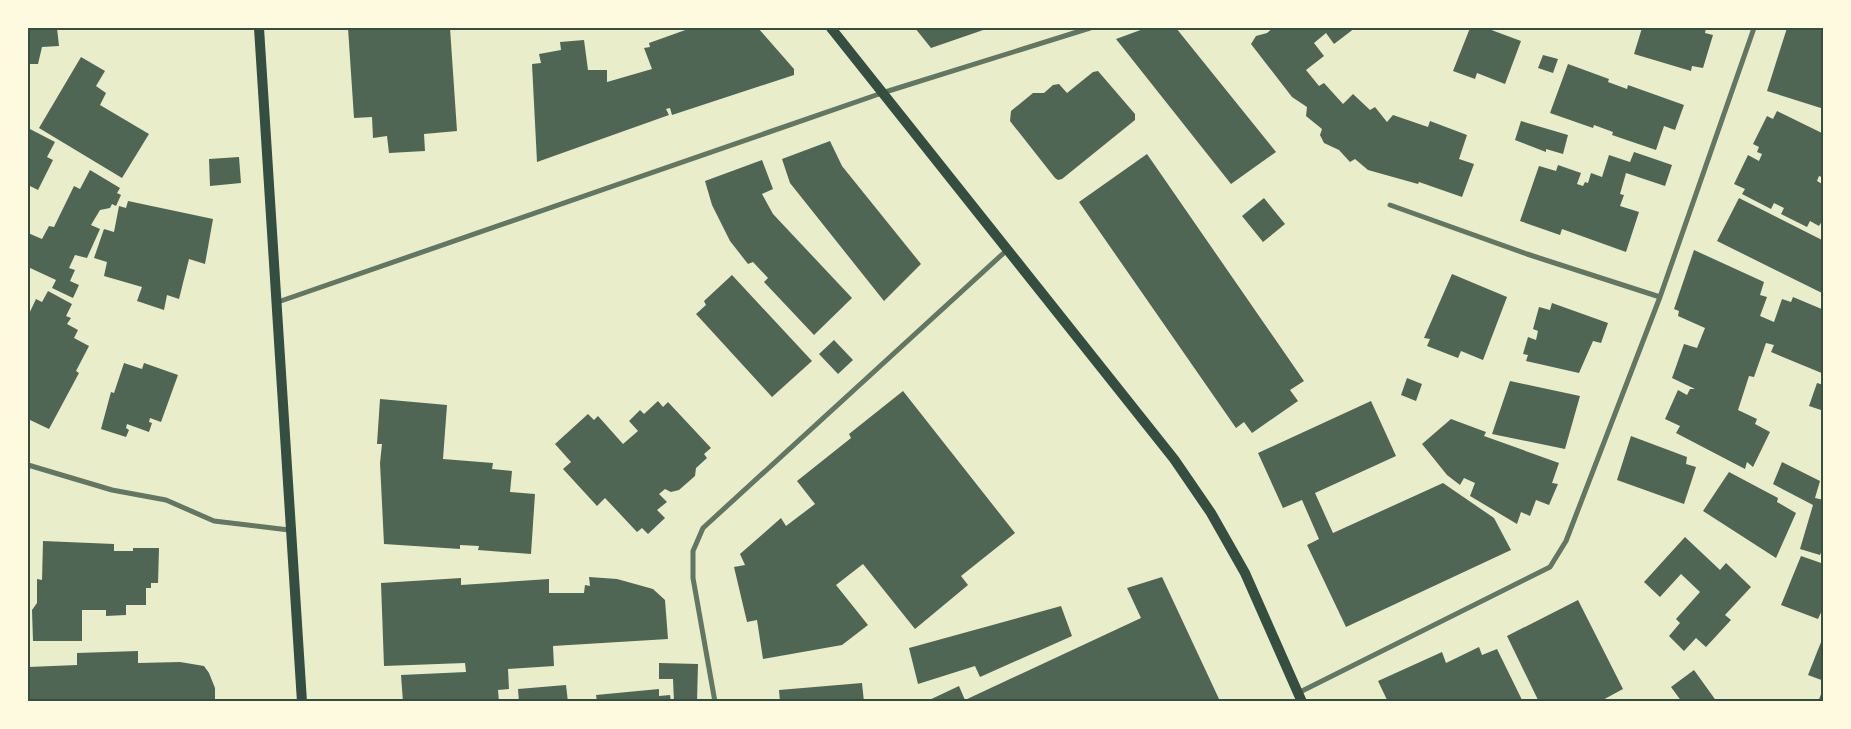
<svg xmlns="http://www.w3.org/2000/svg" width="1851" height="729" font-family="Literata,serif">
  <rect width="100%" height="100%" fill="#e9edc9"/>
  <!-- building -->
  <path fill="#4f6655" d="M28,28H57L59,46L42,47L38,64H29L28,61Z
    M348,28H450L457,131L424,134L425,151L389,153L387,136L373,138L372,117L354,118Z
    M691,28H758L794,69V75L672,115L670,108L666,109L669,115L537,162L532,64L541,63L539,54L561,50L560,42L584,40L588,70H607V82L652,69L644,48L650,47L649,43Z
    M915,28H989L931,48Z
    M1146,28H1176L1276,152L1231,184L1116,39Z
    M1273,28H1355L1334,44L1326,33L1314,43L1324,56L1306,70L1319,86L1324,83L1343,104L1353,94L1370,110L1375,107L1387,122L1393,115L1428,127L1430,121L1467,135L1459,159L1474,164L1462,197L1419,182L1418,184L1368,170L1355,159L1350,162L1339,150L1324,143L1320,135L1322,129L1306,116L1307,107L1292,97L1251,44L1256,36L1267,33Z
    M1470,28H1486L1521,41L1505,84L1477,73L1475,79L1453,71Z
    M1642,28H1706L1705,33L1713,35L1703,68L1692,66L1691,71L1634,54Z
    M1787,28H1824V109L1767,91Z
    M1543,55L1558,59L1553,73L1538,68Z
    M81,57L105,71L96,86L106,93L100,105L149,134L122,178L39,128Z
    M1568,64L1609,79L1608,82L1627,89L1628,85L1684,105L1675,130L1664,126L1656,150L1612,135L1613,132L1594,125L1593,128L1550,113Z
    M1098,71L1135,114V120L1062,179L1058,180L1055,178L1010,121L1011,111L1033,93H1044L1053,85L1059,84L1067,93L1093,72Z
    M1777,111L1824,134V178L1819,176L1817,181L1824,185V218L1819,226L1810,221L1807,227L1781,214L1784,208L1774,203L1771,209L1742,194L1745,189L1734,184L1748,155L1759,161L1762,154L1757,152L1759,147L1753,144L1767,116L1773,119Z
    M1521,121L1568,135L1563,154L1546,149V152L1515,140Z
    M28,128L55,142L47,157L53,160L38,190L28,185Z
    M830,141L842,166L921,264L884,301L790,183L782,159Z
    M1634,152L1672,165L1665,186L1626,173L1620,194L1624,195L1620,206L1639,212L1626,252L1562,229L1560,235L1520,221L1539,166L1556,171L1558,165L1581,173L1577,184L1583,186L1585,182L1588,183L1591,173L1602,177L1609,155L1630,162Z
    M1147,154L1304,381L1290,390L1298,401L1252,433L1244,422L1236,428L1079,202Z
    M239,157L241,183L210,186L209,159Z
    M762,160L773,189L762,194L773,214L852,298L814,335L764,282L768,278L753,262L748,264L730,241L712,205L705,181Z
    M90,170L120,188L117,193L121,195L116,206L112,204L110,208L100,210L91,225L100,229L87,258L75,255L69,268L75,270L70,281L79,285L73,298L52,288L56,280L28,267V233L42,239L49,226L54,227L74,186L80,189Z
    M1264,198L1285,224L1263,242L1242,216Z
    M1739,198L1824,241V294L1717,241Z
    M128,201L213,219L205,264L189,259L179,299L167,295L164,310L137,301L142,287L104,276L107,262L94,258L104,229L114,232L119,206L126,208Z
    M1694,250L1764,282L1760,295L1767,297L1760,316L1774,322L1782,299L1791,302L1793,297L1824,310V374L1771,352L1774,345L1766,343L1754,377L1749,376L1738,410L1757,419L1755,424L1770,432L1753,467L1747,462L1745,469L1676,433L1680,426L1665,419L1678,390L1687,395L1690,389H1695L1672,378L1684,344L1697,348L1705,328L1678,316L1679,311L1674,309Z
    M1452,274L1507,297L1483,360L1461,351L1458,358L1427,346L1430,339L1424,338Z
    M732,275L812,361L772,397L696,314L706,305L704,301Z
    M48,291L72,304L66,316L71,318L67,324L78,330L74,338L89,346L76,371L79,373L49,429L28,419V343L30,338L28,337V316L36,299L42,302Z
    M1552,303L1608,323L1601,343L1593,341L1579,373L1526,361L1528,355L1523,354L1528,337L1536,340L1538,331L1533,329L1539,307L1550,310Z
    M834,340L853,360L838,374L819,354Z
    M124,363L142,369L144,363L178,375L161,422L150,418L149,422L152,423L149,432L127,424L126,428L129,430L126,437L101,429L111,392L114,393Z
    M1407,378L1422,384L1416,401L1401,395Z
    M1510,381L1580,396L1565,449L1492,434Z
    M1817,383L1824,385V411L1809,406Z
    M903,391L1015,533L961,576L968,585L915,629L863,564L836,585L868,625L842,645L763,659L757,620L747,622L734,567L745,565L740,554L781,518L786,526L815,504L797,481L851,438L849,434Z
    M380,399L447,405L443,459L493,463L492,469L512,471L510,492L535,494L531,554L478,550L479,546L460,545V549L384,544L380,463L382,444H377Z
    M658,401L663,407L668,402L711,448L704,454L707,458L696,468L695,476L679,490L671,492L665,489L659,494L667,502L657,510L665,518L648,534L642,528L637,532L605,498L597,506L563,469L571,462L555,444L588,414L594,420L598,416L623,444L638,431L629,421L640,410L644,414Z
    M1371,401L1396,456L1315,493L1333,533L1443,483L1494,518L1511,550L1346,627L1307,545L1319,539L1302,500L1283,508L1258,453Z
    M1451,419L1486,432L1484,436L1559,463L1552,483L1558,484L1549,505L1536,500L1530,516L1521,512L1517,524L1470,496L1475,483L1464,478L1460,485L1447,475L1422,444Z
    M1631,436L1687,457L1686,464L1696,467L1684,504L1617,480Z
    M1782,462L1820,481L1815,498L1824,500V546L1820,555L1800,549L1813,505L1773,484Z
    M1729,472L1778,498L1777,502L1796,513L1776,558L1703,511Z
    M1685,537L1720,570L1726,563L1751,587L1725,615L1731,620L1706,647L1696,638L1684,651L1669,636L1680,623L1676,619L1700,592L1681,574L1660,597L1644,582Z
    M43,541L114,544V551H133V548H159L158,583H151V588H146V605H126V615L106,616V610H82V641H33L32,610L37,603V579L42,580Z
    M1801,556L1824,564V606L1818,619L1781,605Z
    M589,577L617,579L653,589L665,600L668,639L553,646L554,666L508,669L509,689L498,690L499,702H403L401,675L466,672L465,663L384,666L381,583L461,578V585L549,579V593H584L585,585L590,586Z
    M1162,577L1219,699L1213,702H925L959,686L965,700L1141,618L1127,588Z
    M1578,600L1623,689L1599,702H1539L1507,636Z
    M1061,606L1072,636L980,677L975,666L918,684L909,648Z
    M1823,637H1824V681L1808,675Z
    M1479,647L1482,655L1497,649L1523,702H1388L1378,681L1442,652L1446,663Z
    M138,651V663L180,662L204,666L209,673L215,688V702H28V667L77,665V653Z
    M659,663L698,664L697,702H674L673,679H659Z
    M1694,670L1717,702H1682L1671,687Z
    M862,683L864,702H780L779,690Z
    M566,685L568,702H519L518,689Z
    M659,689V696L670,695L671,702H597L596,695Z
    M1823,689L1824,702H1818Z"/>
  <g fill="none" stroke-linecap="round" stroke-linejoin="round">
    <!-- minor -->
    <path stroke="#617663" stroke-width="5" d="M1390,205L1527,254L1660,297
      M275,303L882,93L1090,28
      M28,465L112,490L166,500L214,521L289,530
      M1298,693L1550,567L1566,541L1660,297L1754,28
      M715,702L693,578V551L703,528L1007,250"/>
    <!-- secondary -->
    <path stroke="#344e41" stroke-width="10" d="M259,28L302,702
      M831,28L1174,459L1211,513L1245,573L1302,702"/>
  </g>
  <!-- border -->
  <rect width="1851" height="729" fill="none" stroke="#fefae0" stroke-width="58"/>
  <rect x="29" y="29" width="1793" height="671" fill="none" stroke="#344e41" stroke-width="2"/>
</svg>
